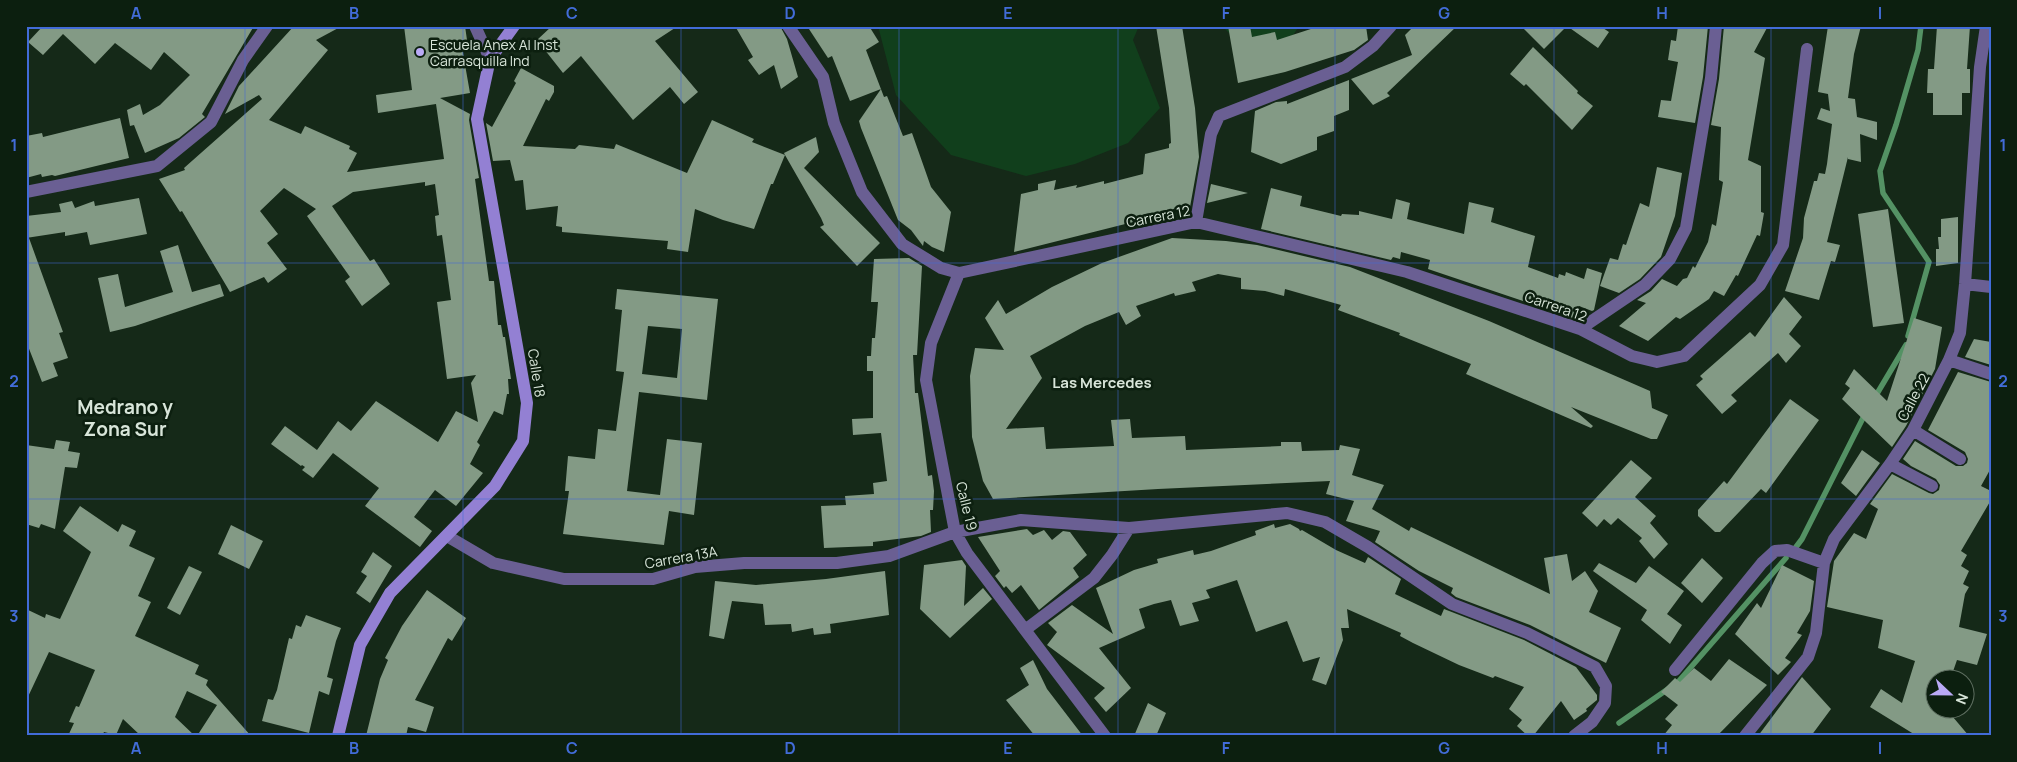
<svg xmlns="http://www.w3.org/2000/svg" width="2017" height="762" font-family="Manrope,sans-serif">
  <rect width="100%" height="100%" fill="#152918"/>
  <!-- green -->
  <path fill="#113f1c" d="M878,26H1139L1133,40L1160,108L1128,143L1075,164L1026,176L951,155L896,95Z
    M1222,26H1299L1276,62L1246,50Z"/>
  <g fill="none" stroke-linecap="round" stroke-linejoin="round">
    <!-- stream -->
    <path stroke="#549264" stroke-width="5.5" d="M1908,336L1929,262L1883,193L1880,171L1896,125L1918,50L1921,26
      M1875,397L1906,345
      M1796,547L1802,539L1865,414
      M1619,723L1678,682L1786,558"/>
  </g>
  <!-- building -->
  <path fill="#839a85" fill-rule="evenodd" d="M43,26H254L202,114L205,117L179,138L145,153L134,125L130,126L127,110L140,104L143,115L160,105L190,75L164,52L151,70L115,43L95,64L63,34L43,55L28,42Z
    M294,26H342L316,40L328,50L269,120L301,134L305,126L350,146L349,149L357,153L347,172L444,159L436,104L378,113L376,95L412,90L404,26H465L467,40L461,42L470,93L440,98L470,114L469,120L479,178L475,179L489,281H494L498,325H501L503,337H505L511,379H508L509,394H507L503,415L494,411L477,442L480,445L470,464L483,473L456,506L435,490L414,517L432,531L420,547L365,506L379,488L333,453L313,478L302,470L305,467L302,465L301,466L271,444L285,426L317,450L338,421L351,431L376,401L438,442L456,411L478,422L471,383L476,375L447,379L437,302L451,300L442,235L437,236L435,216L439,215L435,184L425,186V182L353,192L332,206L370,261L374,259L390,284L362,306L345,281L350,277L307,216L316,209L284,188L260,211L278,234L267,243L287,269L268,283L264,277L230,292L182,211L180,212L159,179L185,170L184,168L262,99L259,95L225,114L239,86Z
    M552,26H678L655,41L698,92L684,104L670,87L633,120L581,56L563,73L537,40Z
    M735,26H780L787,39L798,77L781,89L774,65L759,75L748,60L753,57Z
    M807,26H869L879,42L866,50L884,97L887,96L903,136L912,133L931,187L951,212L944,252L932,247L924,241L923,246L911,230L898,220L861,128L859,121L881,89L850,101L832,56L828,58Z
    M1156,26H1182L1195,108L1199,157L1190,207L1173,209V212L1014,252L1021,194L1038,190V184L1056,180L1054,190L1077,185L1076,188L1104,181V184L1143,174L1145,154L1169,148V144L1171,143L1169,108Z
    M1228,26H1250L1252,37L1275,32L1277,40L1320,26H1366L1368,40L1354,50L1285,72L1238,83Z
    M1414,26H1457L1387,93L1390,96L1373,105L1351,79L1412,55L1405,35Z
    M1521,26H1567L1544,49Z
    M1567,26H1600L1609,32L1598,48Z
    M1678,26H1708L1703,77L1695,123L1658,117L1661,100L1671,101L1678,62L1668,60L1671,40L1676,41Z
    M1724,26H1768L1754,52L1765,58L1748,160L1761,166V212L1764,213L1760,236L1757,235L1738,276L1736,275L1724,296L1714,291L1709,299L1680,319L1676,317L1648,341L1619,326L1646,303L1637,300L1651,291L1662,279L1677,286L1683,279L1687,278L1693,266L1695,268L1708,242L1712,224L1716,226L1723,182L1719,180L1721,127L1711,125L1719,79Z
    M1828,26H1861L1854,54L1848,98L1855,99L1857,117L1877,122V140L1860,134L1861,162L1848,159V157L1827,242L1840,245L1835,262L1831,261L1819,300L1785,291L1803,238L1804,218L1814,181H1817L1819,173L1825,174L1827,164L1832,124L1817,119L1821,108L1830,111L1828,94L1818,92Z
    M1937,26H1970L1967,69H1970V93H1962V115H1933V93H1927L1928,69H1934Z
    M1533,47L1578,91L1577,93L1593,106L1572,130L1526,84L1524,86L1510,74Z
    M521,68L554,86V92L549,101L546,99L523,146L575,149L579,145L614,149L616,144L687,173L712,120L754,139L752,142L785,155L784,153L816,137L819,152L804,168L880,243L857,266L820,227L824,225L821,218L785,155L773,184H771L754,229L723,220L695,209L688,252L667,249L668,241L562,232V227L556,226L558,206L526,210L523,180L515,181L510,160L493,161L486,123L492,127L516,83L514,81Z
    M1349,80V110L1334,116V131L1317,137V150L1281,164L1251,152L1255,111L1276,102L1287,101V104Z
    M120,118L129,158L55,176L52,175L42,177L41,174L26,178V136L42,133L43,137Z
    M1657,167L1682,173L1675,216L1661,257L1640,279L1619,293L1600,286L1610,258L1618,260L1623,244L1626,245L1640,203L1649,207Z
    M1211,184L1248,193L1207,203Z
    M1271,188L1302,196L1300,206L1341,216L1342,214L1359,215V211L1392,219L1396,199L1410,203L1407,219L1464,234L1469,202L1494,208L1491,222L1535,236L1528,267L1558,278L1559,274L1565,276L1566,272L1584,279L1587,268L1602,273L1594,310L1592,311L1579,306L1576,319L1428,269L1430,260L1401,252L1400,259L1393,257L1391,260L1261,229Z
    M139,198L147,234L90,245L87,232L65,236V232L26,238V216L61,212L59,204L72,201L75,208L94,201L95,206Z
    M1888,209L1904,323L1873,327L1858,214Z
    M1958,217V263L1936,266V249H1939L1938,237H1941V219Z
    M29,238L63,332L59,333L68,358L53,363L58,376L42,382L26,341V239Z
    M1172,238L1226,241L1257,245L1350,267L1489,321L1650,391L1652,408L1668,415L1657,439H1651L1571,407L1593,426L1591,428L1466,374L1471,364L1399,335L1400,333L1338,310L1341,305L1285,289L1284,296L1265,291L1241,289V278L1218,274L1192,282L1196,291L1175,296L1174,293L1136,306L1141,316L1126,325L1119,312L1085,326L1030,356L1042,378L1006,429L1044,427L1046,449L1114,446L1111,420L1130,419L1132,438L1185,436L1186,450L1281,446V442H1301L1302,451L1339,450L1340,445L1360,449L1352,475L1384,485L1372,509L1409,531L1411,527L1550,594L1544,558L1567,554L1572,581L1585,571L1598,591L1589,612L1621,628L1606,663L1530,625L1456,597L1451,593L1453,588L1419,571L1375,542L1380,531L1346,521L1354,501L1326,494L1330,481L1158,489L993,499L983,481L972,437L970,376L975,348L1004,350L985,318L998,300L1006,314L1052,287L1102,263Z
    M178,245L192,292L220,284L224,296L135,326L110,332L98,278L118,274L125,307L173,292L160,251Z
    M909,258L922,266L917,355H913L915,393H918L928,476L932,475L934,491L933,510H930L931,532L921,536L873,542V546L824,548L821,506L846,505L845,496L874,494L873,483L887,481L881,433L853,435L852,419L873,418V371H867V356H871L872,338H875L878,302H871L874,259Z
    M617,289L718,299L707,400L639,392L627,491L660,495L667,439L702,443L694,515L669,511L664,545L563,534L569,491H565L568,456L595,459L598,429L616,431L624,372L616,371L622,310L615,309ZM648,326L682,329L677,378L642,374Z
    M1784,297L1802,317L1789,334L1801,346L1786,363L1778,353L1731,395L1737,401L1722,414L1696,385L1703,379L1700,376L1750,332L1755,337Z
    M1914,318L1942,327L1935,369L1906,426L1892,447L1842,399L1850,388L1845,384L1854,369L1887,401Z
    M1974,339L1991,342V365L1965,357Z
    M1958,372L1991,382V468L1981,486L1991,491V500L1961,551L1967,555L1961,566L1969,571L1963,584L1969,587L1965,594L1959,627L1987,634L1977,665L1957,660L1950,680H1934V710H1947L1969,736H1917L1870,707L1881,689L1902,703L1915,661L1878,648L1883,620L1827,607L1834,561L1854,533L1866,539L1878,509L1870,504L1892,474L1929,493L1933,494L1939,490L1940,485L1936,479L1911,466L1903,459L1915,441L1956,466H1963L1967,463L1968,459L1965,452L1928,430Z
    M1790,399L1819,420L1766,493L1761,489L1720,532H1715L1698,516V510L1724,481L1727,484Z
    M56,440L70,442L68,451L80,453L77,468L65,467L55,529L41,524L39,528L26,524V445L54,449Z
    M1862,450L1880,463L1856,496L1841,483Z
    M1631,460L1652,478L1635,497L1656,516L1650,523L1668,544L1654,559L1639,541L1642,538L1618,518L1611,525L1604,519L1597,527L1582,513Z
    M80,506L118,532L122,524L136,531L129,546L155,558L138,596L151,602L135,636L199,665L195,674L208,680L206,685L251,736H197L217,705L187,691L175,717L195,736H141L123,719L116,735L104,732L102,736H68L74,723L69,722L76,706L79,707L95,670L49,652L26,701V609L45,618L46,614L60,619L91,552L63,531Z
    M1274,524L1275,528L1290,524L1299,529L1300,531L1302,530L1336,550L1365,563L1368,557L1401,579L1395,594L1441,616L1444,609L1524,640L1576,667L1597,695V700L1586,709L1587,711L1574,720L1561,701L1533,736H1528L1517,726L1522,720L1509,709L1524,687L1495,676L1493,678L1459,665L1413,643L1400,636L1401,633L1347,609L1349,628H1341L1343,640L1326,685L1312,680L1320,657L1303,662L1287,621L1256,632L1237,580L1206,590L1210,598L1192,603L1199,621L1180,626L1171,600L1154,604L1139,609L1145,628L1099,648L1131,688L1106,712L1094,698L1105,688L1047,645L1057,632L1048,623L1072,605L1113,634L1096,588L1134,570L1158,563L1157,559L1193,550L1194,555L1211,551L1256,535L1255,531Z
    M231,525L263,541L249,569L218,554Z
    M1027,529L1033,535L1044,530L1052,540L1063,531L1070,532L1087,555L1073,568L1079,577L1039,610L1021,585L1012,593L1006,586L1004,588L995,576L1000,571L978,537Z
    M373,552L392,566L370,603L356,593L367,576L361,572Z
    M1702,558L1723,578L1702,603L1681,583Z
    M962,560L966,566L964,606L983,588L992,599L950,638L920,609L924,565Z
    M1599,563L1636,583L1649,566L1684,591L1667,614L1682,625L1670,644L1641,620L1647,610L1593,571Z
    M1782,565L1814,581L1810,611L1797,633L1802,635L1785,658L1791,662L1778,675L1735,634L1757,603L1761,608Z
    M189,566L202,572L180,615L167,608Z
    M885,571L889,615L830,624L831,633L814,635L813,628L792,632L791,624L765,625L763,604L732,601L724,639L709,636L715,581L756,585L826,579Z
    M427,590L466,618L452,641L448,638L415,700L434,707L426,732L408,727L406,736H366L380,679L388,660L385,658L402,626Z
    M306,615L341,628L336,641L327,677L333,679L329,695L319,691L309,733L262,721L268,699L273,700L277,690L289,638L292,639L296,625L301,627Z
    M1729,659L1767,685L1717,736H1663L1672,725L1665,719L1678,705L1661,692L1675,678L1680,682L1694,668L1711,681Z
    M1033,660L1047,689L1083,736H1035L1006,700L1029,685L1020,668Z
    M1802,677L1831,709L1811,736H1758Z
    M1148,703L1166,713L1156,736H1134Z"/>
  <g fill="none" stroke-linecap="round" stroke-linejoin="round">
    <!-- street -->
    <path stroke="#6a5f93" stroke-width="12" d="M475,26L490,59
      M788,26L823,77L834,123L862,192L902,244L941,268L959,273L1196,222L1407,272L1580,329L1632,356L1657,362L1684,356L1760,285L1783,245L1807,49
      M26,192L157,166L211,122L243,60L267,26
      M1196,222L1211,134L1219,116L1345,67L1373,46L1391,26
      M959,273L931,343L926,380L955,532L967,553L1105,736
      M1965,284L1991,287
      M1580,329L1645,285L1670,259L1686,228L1711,78L1716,26
      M1949,360L1991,374
      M1913,430L1960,459
      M1890,464L1932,486
      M447,536L493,563L564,579H653L695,567L744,563H837L889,556L955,532L1021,520L1129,528L1287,513L1325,522L1368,547L1452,604L1527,633L1595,667L1606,686L1605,703L1592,722L1574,736
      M1025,630L1094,578L1112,555L1129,528
      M1675,670L1762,563L1775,551L1787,550L1824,563
      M1745,736L1808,657L1816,633L1824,563L1834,539L1890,464L1913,430L1949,360L1960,333L1965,284L1980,67L1986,26"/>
    <!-- secondary -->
    <path stroke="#9380d3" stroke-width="12" d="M338,736L360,645L390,593L495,486L523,441L527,403L477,119L490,59L514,26"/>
  </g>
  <!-- grid -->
  <path fill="none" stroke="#426cd8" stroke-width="1" stroke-opacity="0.55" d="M245,26V736M463,26V736M681,26V736M899,26V736M1118,26V736M1335,26V736M1554,26V736M1771,26V736M26,263H1991M26,499H1991"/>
  <!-- markers -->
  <circle fill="#baaaf6" stroke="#0c1f0f" stroke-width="2" cx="420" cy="52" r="5"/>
  <g text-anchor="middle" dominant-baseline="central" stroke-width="5" stroke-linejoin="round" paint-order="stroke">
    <!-- poi labels -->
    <g font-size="14" fill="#d8e5d9" stroke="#0c1f0f" text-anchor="start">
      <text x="430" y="44">Escuela Anex Al Inst<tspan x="430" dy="16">Carrasquilla Ind</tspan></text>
    </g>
    <!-- street labels -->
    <g font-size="14" fill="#d8e5d9" stroke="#0c1f0f">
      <text transform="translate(1158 216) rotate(-11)">Carrera 12</text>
      <text transform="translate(1556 306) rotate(19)">Carrera 12</text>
      <text transform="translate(537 373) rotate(81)">Calle 18</text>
      <text transform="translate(1913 397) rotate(-62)">Calle 22</text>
      <text transform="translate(967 506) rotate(76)">Calle 19</text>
      <text transform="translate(681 557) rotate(-10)">Carrera 13A</text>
    </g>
    <!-- neighbourhood labels -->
    <g font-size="15" font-weight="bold" fill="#d8e5d9" stroke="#0c1f0f">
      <text x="1102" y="382">Las Mercedes</text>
    </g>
    <!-- district labels -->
    <g font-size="19" font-weight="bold" fill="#d8e5d9" stroke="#0c1f0f">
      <text x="125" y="407">Medrano y<tspan x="125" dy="22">Zona Sur</tspan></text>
    </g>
  </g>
  <!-- border -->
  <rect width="2017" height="762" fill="none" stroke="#0c1f0f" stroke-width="55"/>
  <!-- north arrow -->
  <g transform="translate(1950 694) rotate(112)"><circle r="24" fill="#0c1f0f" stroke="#5e6e60"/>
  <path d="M0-4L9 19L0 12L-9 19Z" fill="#baaaf6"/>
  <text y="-8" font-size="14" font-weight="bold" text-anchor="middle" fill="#d8e5d9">N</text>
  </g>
  <rect x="28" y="28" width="1962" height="706" fill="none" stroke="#426cd8" stroke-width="2"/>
  <g font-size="16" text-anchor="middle" font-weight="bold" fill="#426cd8">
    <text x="136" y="19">A</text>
    <text x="354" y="19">B</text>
    <text x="572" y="19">C</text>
    <text x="790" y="19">D</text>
    <text x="1008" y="19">E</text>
    <text x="1226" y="19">F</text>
    <text x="1444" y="19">G</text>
    <text x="1662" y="19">H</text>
    <text x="1880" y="19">I</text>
    <text x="14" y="151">1</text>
    <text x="2003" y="151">1</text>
    <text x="14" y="387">2</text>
    <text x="2003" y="387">2</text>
    <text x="14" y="622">3</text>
    <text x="2003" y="622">3</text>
    <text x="136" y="754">A</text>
    <text x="354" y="754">B</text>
    <text x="572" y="754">C</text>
    <text x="790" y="754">D</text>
    <text x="1008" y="754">E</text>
    <text x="1226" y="754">F</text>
    <text x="1444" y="754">G</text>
    <text x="1662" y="754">H</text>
    <text x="1880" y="754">I</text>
  </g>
</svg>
